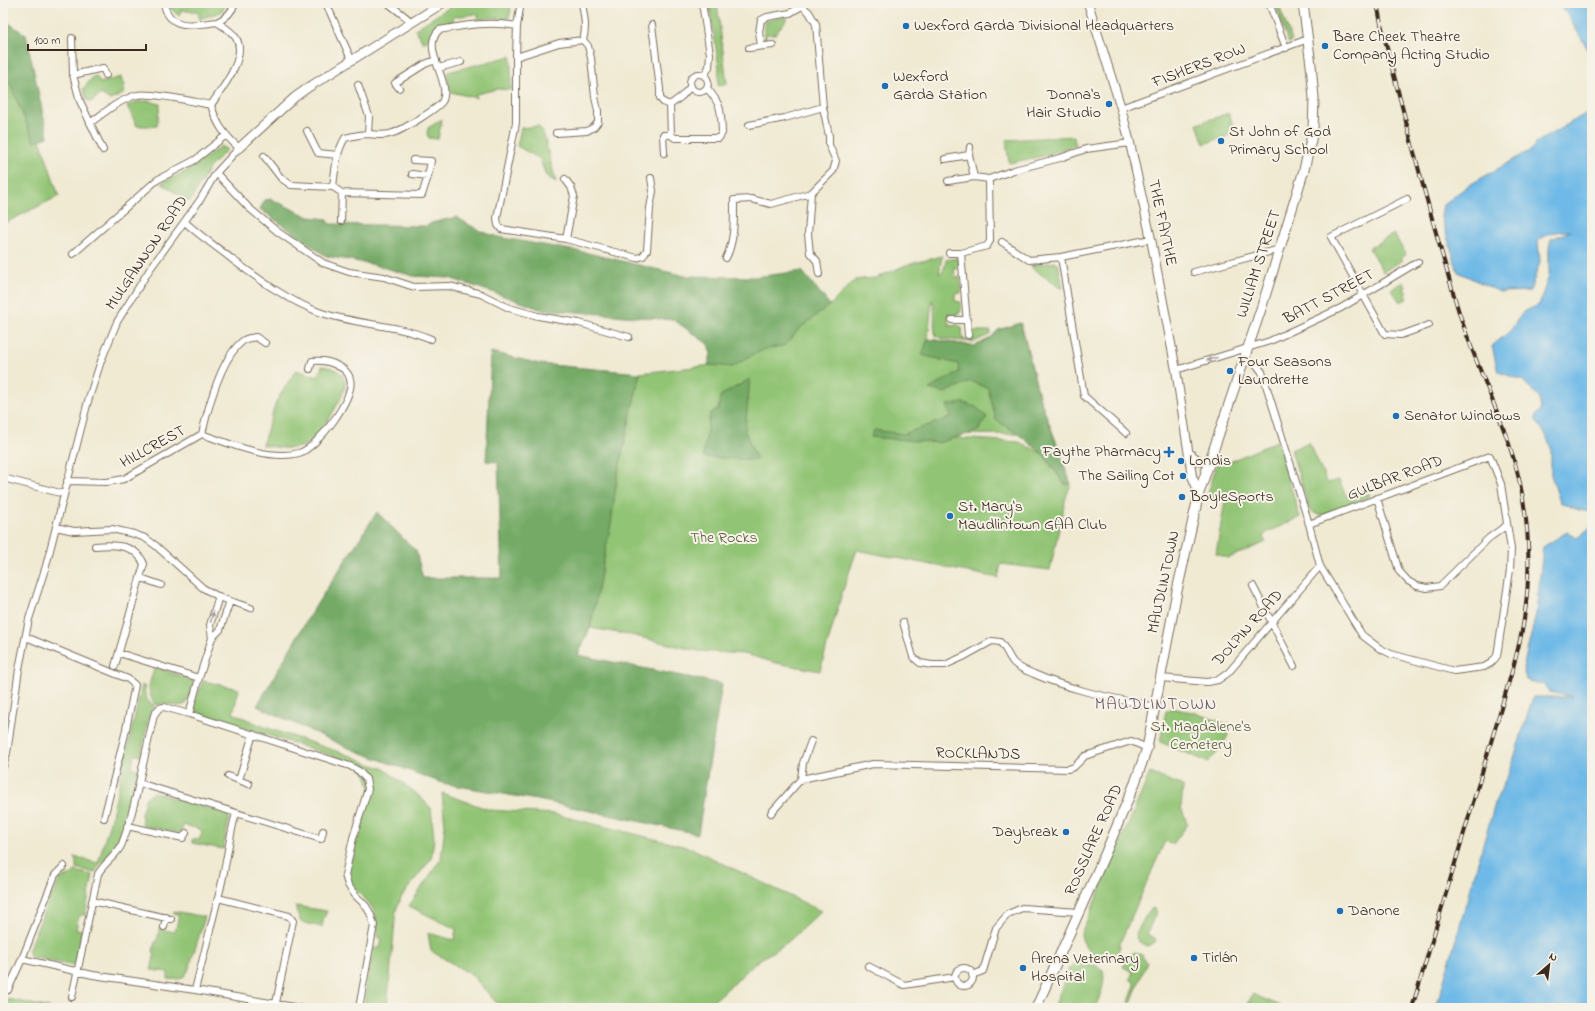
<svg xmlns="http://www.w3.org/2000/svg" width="1595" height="1011" font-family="'Indie Flower',sans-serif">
  <rect width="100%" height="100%" fill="#f7f3e8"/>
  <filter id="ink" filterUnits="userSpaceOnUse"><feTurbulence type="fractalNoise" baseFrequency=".025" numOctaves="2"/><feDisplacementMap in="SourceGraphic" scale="8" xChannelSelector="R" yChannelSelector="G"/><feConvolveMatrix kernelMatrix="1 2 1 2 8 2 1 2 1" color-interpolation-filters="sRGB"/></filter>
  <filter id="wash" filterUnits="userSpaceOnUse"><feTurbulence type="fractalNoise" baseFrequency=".012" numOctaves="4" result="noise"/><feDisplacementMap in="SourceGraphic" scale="16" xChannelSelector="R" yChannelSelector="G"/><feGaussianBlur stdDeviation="0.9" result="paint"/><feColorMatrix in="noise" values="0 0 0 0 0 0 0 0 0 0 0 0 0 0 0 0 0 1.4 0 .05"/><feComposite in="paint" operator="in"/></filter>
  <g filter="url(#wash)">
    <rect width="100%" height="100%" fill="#f0ead3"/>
    <!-- green -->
    <path fill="#92c475" stroke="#66774a" d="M170,3H228L221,12L199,19V13L181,10L179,16L171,9Z
      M456,3H508C512,9 511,13 508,19L490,18L479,20L477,14L453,17L454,23L435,27L431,33L430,39L423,43L415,29Z
      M709,3H717L727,84L718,86L719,67Z
      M1275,3H1278L1292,41L1288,43Z
      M788,16C785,23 779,28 775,34H766V41L764,39V23L767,21Z
      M3,25L19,38L30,110L59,196L3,224Z
      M511,56V90L498,89L476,94V98L451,92L447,76L448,72Z
      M96,76L100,83L121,77L122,81L125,84L123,94L110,100L101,94L91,102L87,100L83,89L93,77Z
      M149,101L160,104L157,126H137L127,106L136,102Z
      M1229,113L1236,133L1204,144L1197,124Z
      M442,119L438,139L429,138L427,134L428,128Z
      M538,126L543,132L556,182L546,176L540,159L517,146L521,128Z
      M1074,136L1075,145L1044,156L1009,163L1006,140Z
      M221,146L227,150L209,168L190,202L161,183L189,170Z
      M1394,234L1406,255L1401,258L1403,260L1383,272L1369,248Z
      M942,256L939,274L944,269L946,260L957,258L959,261L960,267L954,268L955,277H960L961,293H955V301L961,302V310L959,314L948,315L949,326L958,325L962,328L963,340H973V331H991V334L974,342L944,339L936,336C932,323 937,310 932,300L928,339L975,346L991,338L998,330L1021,323L1039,396L1060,452L1018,434L906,435L1019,442L1043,454L1064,484H1071L1066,497L1050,570L1001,564L998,578L857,550L842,593L820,671L776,663L745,654L698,651L631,635L590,628L611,523L617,477L640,373L713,365L804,310L830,305L855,280L862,279L876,278L906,265Z
      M1056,262L1058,263L1063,288H1060L1031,267V265Z
      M1404,282L1406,287L1404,288L1407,294L1405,295L1407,299L1400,302L1391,289Z
      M322,366C332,367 346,372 345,385C345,397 317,440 305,445C293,451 275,447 262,445L277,400L296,370L318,377Z
      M1277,441L1300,517L1266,533L1263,537L1266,542L1229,558L1216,554L1225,500L1207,497L1218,460L1229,462Z
      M1309,442L1327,483L1339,480L1346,496L1367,489L1370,496L1321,516L1310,511L1291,450Z
      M155,667L190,679L193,681V685L186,704C176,709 167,701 155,705C145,689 150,682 155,667Z
      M203,681L239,689L233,713L262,726L357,758L366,763L383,768L417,794L431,808L434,839L431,859L402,896L396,910L387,1008H364L366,987L374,948H380L382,939L377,937C378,925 376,910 367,901C357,890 351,889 348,872L370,791C369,777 365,772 356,763L201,714L197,711L194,705Z
      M142,685L145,687C144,696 147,701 154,706L150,713L141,755V756L134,755L132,767L138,770C132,795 128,822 116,845C110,856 100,862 95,873L76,868V862L74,857L98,863L112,815Z
      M1171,708L1192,712L1233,726L1220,750L1208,762L1160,742L1166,710H1170Z
      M1150,773L1183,786L1181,808L1188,824L1173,844L1165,841L1120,943C1120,969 1083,957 1081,934Z
      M153,792L224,813L228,815L229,820L223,849L192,843V839L199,840L202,832L200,829L183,825L182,830L178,833L143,826L141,814L146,797L151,795Z
      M442,793L490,810L554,814L691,848L821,911L788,942L759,960L706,1008H501L472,975L431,951L428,933L454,940L456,929L409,906L441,859L445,826Z
      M75,871L93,875L85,915H79L76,929L82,930L75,963L72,965H69L31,957L29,953V949L51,894L53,895L60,879L63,877C69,877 71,875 75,871Z
      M296,906L327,911L325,916H324L322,927L301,922L296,911Z
      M1152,908L1156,910V912L1147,934L1155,938L1156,941L1154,943L1147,946C1141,943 1136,942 1136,934L1146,915Z
      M174,911L205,917L188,971C183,980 177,980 168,979V972L151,970L155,953L153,952L155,942H157L159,929L175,932L179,915L173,913Z
      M1135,952L1142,955L1145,962H1147L1131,1003L1129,1002L1135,985V983L1130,979L1133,972L1123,967L1128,956Z
      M1080,961H1088L1103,970C1106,984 1100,995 1095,1008H1054L1069,968L1074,964Z
      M1252,994L1286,1008H1247Z
      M3,998L51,1008H3Z"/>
    <!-- forest -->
    <path fill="#75aa66" stroke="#586a42" d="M3,19L26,35L48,137L34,142L9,82L3,78V48L9,44L3,33Z
      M271,199L309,217L328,219L329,224L427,226L431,223L456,217L480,231L498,237L588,253L685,276L755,277L802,271L830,305L800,328L786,345L766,349L750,356L733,367L708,365L711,354L708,344L674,320L540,309L498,294L449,278L413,276L371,264L326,256L260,209L265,200Z
      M1021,323L1039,396L1071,484H1065L1043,454L1018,434L996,420L988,388L970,381L945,393L929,389L959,372L958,364L922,355L928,339L975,346L991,338L998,330Z
      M491,352L540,364L640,373L617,477L611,523L590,628L578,655L722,684L698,834L548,802L442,783L346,747L257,706L311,613L377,512L416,551L423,578H502L498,462L486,461Z
      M750,379L745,431L757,460L703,457L710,413L718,410L720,396Z
      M964,403L976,407L987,417L978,431L938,443L871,437L874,430L904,434L951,417L947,405Z"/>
    <!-- water -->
    <path fill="#6eb9e7" stroke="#547282" d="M1560,3H1592V56Z
      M1592,110V512L1578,510L1560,502L1551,475V448L1546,435L1536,421V415L1541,410L1539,397L1522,380L1498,372L1492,346L1510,331L1523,312L1539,305L1549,275V247L1551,239L1571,231C1558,231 1548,232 1538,241L1540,262L1530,291L1500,292L1458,272L1441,216L1443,205L1466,187L1529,151L1539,141Z
      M1592,526V1008H1436L1496,800L1510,771L1533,697H1573L1549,692L1545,685L1526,680L1523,668L1536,614L1543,547L1567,532L1577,538Z"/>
  </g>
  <g filter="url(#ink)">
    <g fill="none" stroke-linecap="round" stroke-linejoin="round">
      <defs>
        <path id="minor" d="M164,3C168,31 196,25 217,22C224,27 232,31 236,38C248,57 221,90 211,105
          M326,3L351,59
          M388,3L412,22
          M519,3L520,8L517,26L516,57V123L497,218L498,225L501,229L566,239L637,258L643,256L647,250L650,208L653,191L651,178
          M702,3L710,54L709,67L704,76
          M1269,3L1286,48
          M217,22C226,18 232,13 235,3
          M652,25L660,89V98L663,102L670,105L671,135L675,138H719L722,133C721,110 722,106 707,88
          M72,38L73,75L80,101L103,150
          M761,46L759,32L761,20L767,17L790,13L802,6
          M749,48L773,45
          M516,57L559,43L583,40
          M438,68L461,62
          M690 83a9 9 0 1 1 18 0a9 9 0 1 1-18 0Z
          M73,75L103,68L106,75
          M358,85L369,116L368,134
          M399,88L395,83L425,64L436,60
          M670,105L682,96L691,86
          M1121,108L1308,39
          M749,125L785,118L823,107
          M307,131L318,153L338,155
          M556,133L587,131L594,127L598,122V111L595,97L591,58L588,46L583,40C587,26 584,17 582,3
          M664,153L663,135H671
          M969,155L970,147
          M264,156L281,178L291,185L333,187
          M945,159L969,155L974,177
          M413,160L431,161L428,176L422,195L342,193L333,187C335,170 336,153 345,138C353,136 361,134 369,134C377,135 385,136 393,133C402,130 441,107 443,100C451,79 420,49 439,30C466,25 491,21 517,26
          M216,173L249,208L278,232L323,263L349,272L384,277L414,287L449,286L481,294L509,308L538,316L579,323L629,337
          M412,174L428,176
          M565,179L571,187L574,196L566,239
          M948,181L974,177L989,179
          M811,193L808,234L810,253L817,261L819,274
          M1407,199L1331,237L1385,334L1401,335L1429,325
          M341,221L342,193
          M185,222C200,236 217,247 233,260C260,280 287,300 319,312C356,325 396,324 431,339
          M1002,242L1029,260L1061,257
          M949,253H961
          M73,254L157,180L195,160L225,136
          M726,258C735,240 734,219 734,200L751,199L771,204L811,193L833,171L836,161L829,145V136L823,107L816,24L809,12L802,6L801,3
          M1194,272L1280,249
          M952,320H967
          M968,335L961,253L987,246L990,241L989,179L1014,170L1060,158L1086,149L1130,143
          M1244,361L1256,364L1262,372L1309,524L1320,566L1362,635L1379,648L1391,654L1454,671L1484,667L1491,663L1497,656L1510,570L1511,549L1501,484L1490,456L1309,524
          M1176,370L1270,341L1341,308L1418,262
          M1126,433L1084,396L1061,257L1151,239
          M202,434C208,408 221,356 244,340C247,338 252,338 256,337L265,343
          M3,478L64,494
          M67,481L107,482L124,479L202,434C230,444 270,461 299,453C317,448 356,397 350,379C349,373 343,368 338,366C330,361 322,360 312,361L310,369
          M1377,498L1399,571L1408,581L1417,586L1427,588L1440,586L1489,538L1507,525
          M56,527L74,531L112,529L134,534L145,538L155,545L203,588L221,598L251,608
          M95,546C113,544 136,544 144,564L115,666
          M141,578L161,585
          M1253,586L1294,666
          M219,596L210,625L212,638L199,678L189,714L350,766L359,771L366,779L368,789L353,838L345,875L348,885L355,895L366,906L370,913L374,925L359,1008
          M903,622L913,657L920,663L932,665H945L965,656L992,641L1000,642C1006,648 1008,656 1013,662C1018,668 1027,671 1034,674C1073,691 1114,698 1155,707
          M26,637L128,679L135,685L125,734L104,818
          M212,638L220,630L230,601
          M119,653L199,678
          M1161,678L1207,682L1218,680L1228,673L1320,566
          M811,741L803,763L801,779L873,764L1068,769L1074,767L1085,756L1131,741L1147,748
          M3,767L7,753L19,669L29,619L46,566L88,401L101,361L117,322L150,269L200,200L216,173L239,148C224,134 217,125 211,105C195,102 151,92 137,95C119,100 105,112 90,123
          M228,776L249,784
          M239,780L253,734
          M139,783L321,839L323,831
          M236,813C228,841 226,870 218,898L289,916L293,921L276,1003
          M771,813L801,779
          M127,826L183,838L186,833
          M92,901L171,919
          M164,927L166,917
          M22,959L93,975L195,990L300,1008
          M868,966L904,985L955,977
          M955 977a9 9 0 1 1 18 0a9 9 0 1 1-18 0Z
          M972,975L983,971L996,928L1008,914L1022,908L1079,912
          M8,990L22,959L55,875L64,866
          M195,990L218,898
          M72,997L98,874C104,863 115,857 121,846C128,830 132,812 136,796C142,769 148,742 154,715L159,708L164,707L189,714"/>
        <path id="tertiary" d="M1088,3L1121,108L1130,143L1151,239L1176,370L1192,476L1199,493
          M239,148L295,97L309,87L443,3
          M1189,453L1199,461L1210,464"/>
        <path id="secondary" d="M1036,1008L1106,852L1135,783L1147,748L1177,591L1199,493L1263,303L1304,170L1313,131L1314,98L1311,65L1303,3"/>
      </defs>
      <!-- minor casing -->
      <use href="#minor" stroke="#7a6d5d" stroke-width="8"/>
      <!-- tertiary casing -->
      <use href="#tertiary" stroke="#7a6d5d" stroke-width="10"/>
      <!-- secondary casing -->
      <use href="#secondary" stroke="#7a6d5d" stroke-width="11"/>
      <!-- minor -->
      <use href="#minor" stroke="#fff" stroke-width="6"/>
      <!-- tertiary -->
      <use href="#tertiary" stroke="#fff" stroke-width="8"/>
      <!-- secondary -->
      <use href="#secondary" stroke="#fff" stroke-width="9"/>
      <defs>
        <path id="rail" d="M1377,3L1381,24C1405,120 1430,215 1458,309C1472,355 1493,398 1509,444C1528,500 1533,560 1524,619C1522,635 1517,652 1513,668L1412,1008"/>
      </defs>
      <!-- rail casing -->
      <use href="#rail" stroke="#3b2a1e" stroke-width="4"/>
      <!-- rail -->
      <use href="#rail" stroke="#f7f3e8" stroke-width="2.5" stroke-dasharray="8" stroke-linecap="butt"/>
    </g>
    <!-- one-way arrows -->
    <defs><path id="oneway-solid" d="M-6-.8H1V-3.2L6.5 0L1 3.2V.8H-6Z"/></defs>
    <g fill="#a79f9a">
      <use href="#oneway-solid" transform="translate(1212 359) rotate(163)"/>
      <use href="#oneway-solid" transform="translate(212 617) rotate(-76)"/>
    </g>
  </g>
  <!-- markers -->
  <g fill="#1f6fb2" stroke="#f7f3e8" stroke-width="1.5">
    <circle cx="906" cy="26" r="4"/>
    <circle cx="1325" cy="46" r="4"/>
    <circle cx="885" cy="86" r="4"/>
    <circle cx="1109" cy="104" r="4"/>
    <circle cx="1221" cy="141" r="4"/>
    <circle cx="1230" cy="371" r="4"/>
    <circle cx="1396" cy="416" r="4"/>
    <path d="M1167 446h4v4h4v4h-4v4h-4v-4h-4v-4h4z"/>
    <circle cx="1181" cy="461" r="4"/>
    <circle cx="1183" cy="476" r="4"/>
    <circle cx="1182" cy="497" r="4"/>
    <circle cx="950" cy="516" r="4"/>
    <circle cx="1066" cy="832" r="4"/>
    <circle cx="1340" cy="911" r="4"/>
    <circle cx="1194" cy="958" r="4"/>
    <circle cx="1023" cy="968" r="4"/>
  </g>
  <g text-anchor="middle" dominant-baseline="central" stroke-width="4" stroke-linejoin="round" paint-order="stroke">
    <!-- poi labels -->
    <g font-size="16" fill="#3b2a1e" stroke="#f7f3e8" text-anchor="start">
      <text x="914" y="26">Wexford Garda Divisional Headquarters</text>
      <text x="1333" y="37">Bare Cheek Theatre<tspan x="1333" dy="18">Company Acting Studio</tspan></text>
      <text x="893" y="77">Wexford<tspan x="893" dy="18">Garda Station</tspan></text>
      <text x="1101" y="95" text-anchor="end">Donna's<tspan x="1101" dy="18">Hair Studio</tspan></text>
      <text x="1229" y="132">St John of God<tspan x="1229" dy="18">Primary School</tspan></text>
      <text x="1238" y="362">Four Seasons<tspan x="1238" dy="18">Laundrette</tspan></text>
      <text x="1404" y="416">Senator Windows</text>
      <text x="1161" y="452" text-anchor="end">Faythe Pharmacy</text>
      <text x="1189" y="461">Londis</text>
      <text x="1175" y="476" text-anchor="end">The Sailing Cot</text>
      <text x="1190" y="497">BoyleSports</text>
      <text x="958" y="507">St. Mary's<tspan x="958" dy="18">Maudlintown GAA Club</tspan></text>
      <text x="1058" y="832" text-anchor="end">Daybreak</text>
      <text x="1348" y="911">Danone</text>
      <text x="1202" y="958">Tirlán</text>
      <text x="1031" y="959">Arena Veterinary<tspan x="1031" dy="18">Hospital</tspan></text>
    </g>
    <!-- street labels -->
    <g font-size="16" fill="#3b2a1e" stroke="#f7f3e8">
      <text transform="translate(1199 66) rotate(-21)">FISHERS ROW</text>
      <text transform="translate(1162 223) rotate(78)">THE FAYTHE</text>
      <text transform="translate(147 253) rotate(-56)">MULGANNON ROAD</text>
      <text transform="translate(1259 264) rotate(-72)">WILLIAM STREET</text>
      <text transform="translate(1329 297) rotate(-28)">BATT STREET</text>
      <text transform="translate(153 447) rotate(-29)">HILLCREST</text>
      <text transform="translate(1395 478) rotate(-21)">GULBAR ROAD</text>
      <text transform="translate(1164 582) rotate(-78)">MAUDLINTOWN</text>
      <text transform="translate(1248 628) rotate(-48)">DOLPIN ROAD</text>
      <text transform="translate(978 754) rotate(1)">ROCKLANDS</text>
      <text transform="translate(1094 840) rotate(-66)">ROSSLARE ROAD</text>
    </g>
    <!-- park labels -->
    <g font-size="16" fill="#555838" stroke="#f7f3e8">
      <text x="724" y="538">The Rocks</text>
      <text x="1201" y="727">St. Magdalene's<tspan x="1201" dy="18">Cemetery</tspan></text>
    </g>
    <!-- neighbourhood labels -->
    <g font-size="17" letter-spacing="1" fill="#6b586a" stroke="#f7f3e8">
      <text x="1156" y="704">MAUDLINTOWN</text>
    </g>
  </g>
  <!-- margin -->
  <rect width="1595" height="1011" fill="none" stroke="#f7f3e8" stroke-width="16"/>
  <!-- north arrow -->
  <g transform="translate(1549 965) rotate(28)" stroke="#f7f3e8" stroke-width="3" paint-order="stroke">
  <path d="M0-3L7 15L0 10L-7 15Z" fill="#3b2a1e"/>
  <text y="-6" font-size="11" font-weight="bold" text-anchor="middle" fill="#3b2a1e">N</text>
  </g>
  <!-- scale -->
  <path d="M28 44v6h118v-6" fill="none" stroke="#3b2a1e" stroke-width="2"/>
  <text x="34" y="44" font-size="12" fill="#3b2a1e" stroke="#f7f3e8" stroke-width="3" paint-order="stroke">100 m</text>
</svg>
